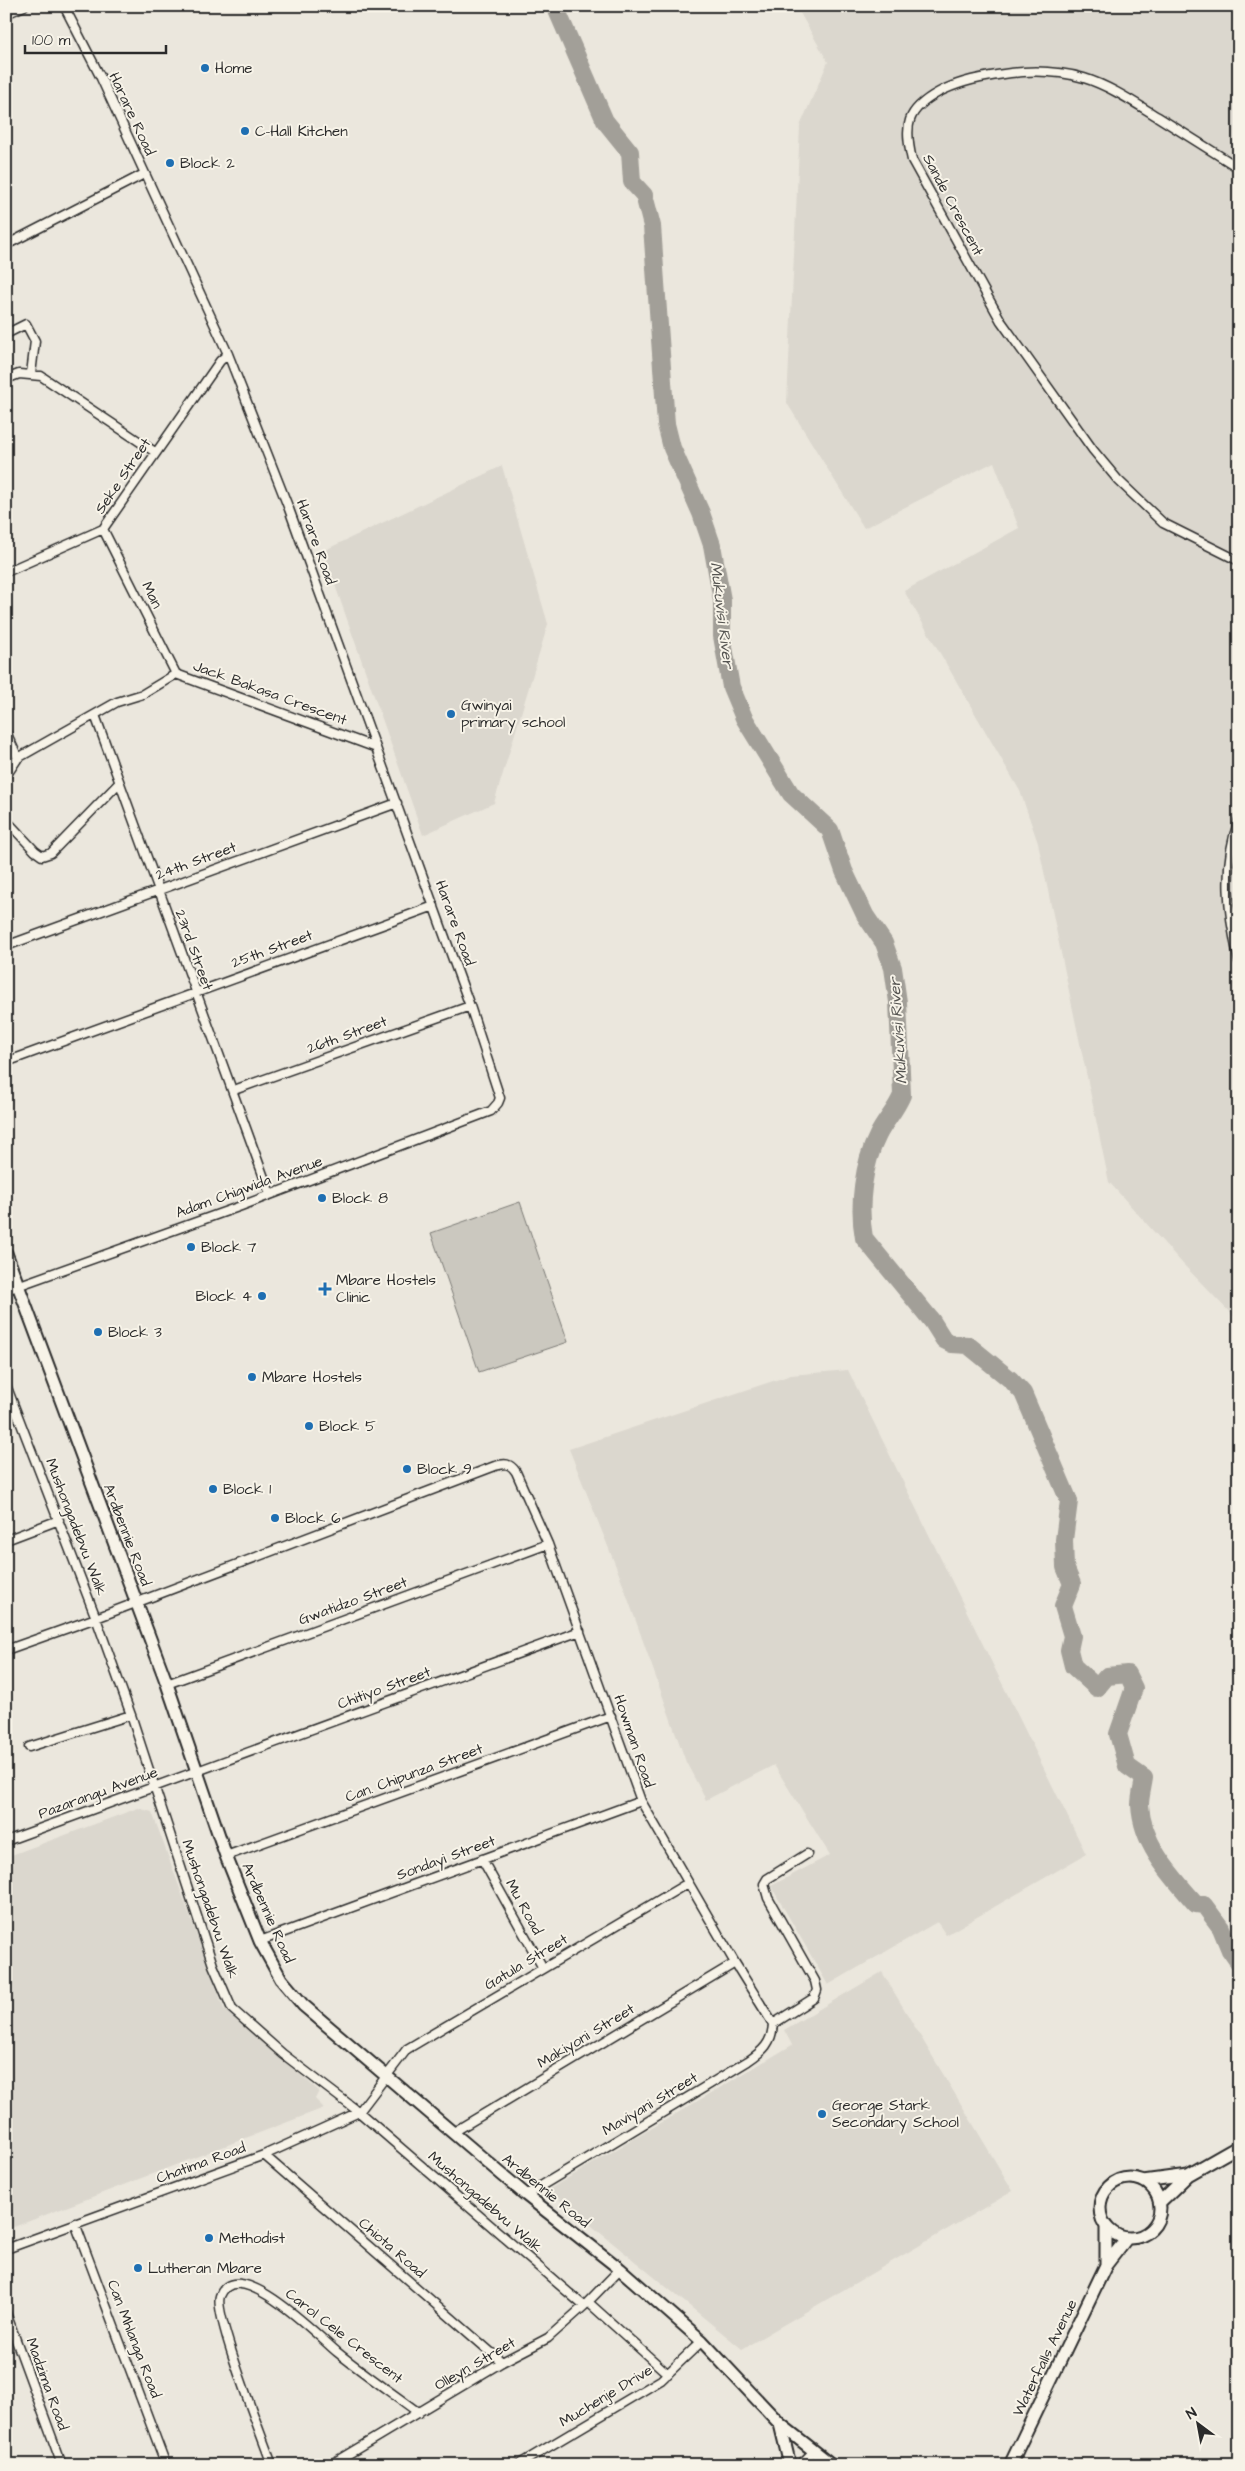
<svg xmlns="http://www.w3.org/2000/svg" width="1245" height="2471" font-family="'Architects Daughter',sans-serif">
  <rect width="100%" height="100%" fill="#ebe7dd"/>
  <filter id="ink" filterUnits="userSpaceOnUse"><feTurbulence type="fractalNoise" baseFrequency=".02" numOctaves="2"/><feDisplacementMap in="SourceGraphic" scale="10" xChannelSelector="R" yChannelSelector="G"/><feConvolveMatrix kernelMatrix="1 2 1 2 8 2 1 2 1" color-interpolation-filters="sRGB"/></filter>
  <g filter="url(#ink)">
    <!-- built -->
    <path fill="#dbd7ce" d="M796,6H1239V1322L1182,1263L1109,1182L1038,843L1020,791L904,591L1019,528L994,462L864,528L787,403L800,126L828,62Z
      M502,466L548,624L494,803L423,835L323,551Z
      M848,1370L1086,1854L946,1935L937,1922L828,1985L771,1886L830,1855L774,1765L706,1800L686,1762L621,1579L569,1449L791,1375Z
      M138,1808L152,1812L224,2009L319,2091L315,2099L324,2108L6,2230V1857Z
      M882,1972L1013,2191L742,2349L548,2190L792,2045L784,2030Z"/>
    <!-- pitch -->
    <path fill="#cbc8bf" stroke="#7b7a75" d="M520,1202L568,1342L479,1372L431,1233Z"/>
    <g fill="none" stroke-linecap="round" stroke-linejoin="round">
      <!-- river -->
      <path stroke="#a29f98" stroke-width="18" d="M555,6L605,121L630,152L632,182L644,195L652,226L666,424L672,448L701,513L712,545L722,600V636L731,687L744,718L791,794L830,830L844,871L865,915L884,943L893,968L898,1002L902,1095C896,1110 885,1121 878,1135C863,1164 858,1206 864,1238L932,1321L944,1340L952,1344L968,1345L1011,1380L1023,1393L1069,1501L1064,1540L1065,1567L1072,1584L1063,1606L1072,1636L1069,1650L1073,1666L1097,1688L1107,1676L1127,1674L1134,1688L1118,1734L1127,1766L1144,1778C1143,1786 1140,1796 1140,1805C1142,1845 1171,1875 1196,1904L1204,1905L1221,1928L1230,1950L1239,1963"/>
      <defs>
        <path id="minor" d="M6,14L24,6
          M1239,168C1212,151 1185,134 1158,117C1135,103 1110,86 1084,78C1056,70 1026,70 997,75C977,78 958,82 939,92C906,110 904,125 912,160L1001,321L1093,450L1118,480L1163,523L1239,561
          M6,245L144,174
          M6,334L26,324L35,341L31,374
          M6,379L19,374L41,376L155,452
          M103,529L176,674
          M6,572L103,529L220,361L228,354
          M176,674L374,747
          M95,715L270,1194
          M6,732L18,758
          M6,776L18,758L117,702L143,694L176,674
          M6,820L35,851L42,856L51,853L119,783
          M1239,820C1222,866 1228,914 1239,961
          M6,946L397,803
          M6,1062L434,906
          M234,1090L470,1006
          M6,1290L241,1206L491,1111L498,1103L500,1098L470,1006L289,509L228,354L101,78L64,6
          M6,1385L96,1618L131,1715L213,1965L232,2009L283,2054L359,2112L584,2306
          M6,1540L59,1520
          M6,1650L96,1618L495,1466C505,1463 510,1463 516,1472L548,1544L641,1801L735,1963L773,2024
          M167,1684L548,1544
          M29,1747L131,1715
          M6,1841L580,1631
          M226,1856L611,1716
          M482,1859L543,1968
          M260,1941L641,1801
          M773,2024L814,1998L817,1990L815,1981L768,1898L764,1884L767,1879L807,1854
          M452,2133L735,1963
          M264,2155L502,2362
          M526,2195L748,2061C763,2051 772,2043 773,2024
          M75,2223L166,2465
          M6,2249L264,2155L359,2112L407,2049L688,1883
          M588,2302L668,2374
          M6,2313L62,2465
          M272,2465C263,2439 213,2314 220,2296C237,2252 322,2340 337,2352C363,2373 392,2393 419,2413
          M330,2465L502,2362L548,2338L584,2306L620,2269
          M518,2465L661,2380L702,2341
          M800,2465L813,2452"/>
        <path id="secondary" d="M6,1253L167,1684L226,1856L260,1941L281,1979L303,2005L526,2195L620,2269L702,2341L780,2424L832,2465
          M1100 2208a30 30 0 1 1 60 0a30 30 0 1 1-60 0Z
          M1143,2181L1188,2175
          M1160,2202L1188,2175L1239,2146
          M1106,2227V2265
          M780,2424L790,2465
          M1010,2465L1106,2265L1127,2238"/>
      </defs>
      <!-- minor casing -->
      <use href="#minor" stroke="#2b2b2b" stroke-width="11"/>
      <!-- secondary casing -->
      <use href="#secondary" stroke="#2b2b2b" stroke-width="15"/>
      <!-- minor -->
      <use href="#minor" stroke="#f7f3e8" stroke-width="8"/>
      <!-- secondary -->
      <use href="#secondary" stroke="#f7f3e8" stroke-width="11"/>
    </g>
  </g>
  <!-- markers -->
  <g fill="#1f6fb2" stroke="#f7f3e8" stroke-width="2">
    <circle cx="205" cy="68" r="5"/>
    <circle cx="245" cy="131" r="5"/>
    <circle cx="170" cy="163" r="5"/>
    <circle cx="451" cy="714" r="5"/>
    <circle cx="322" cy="1198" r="5"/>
    <circle cx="191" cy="1247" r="5"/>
    <path d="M322.5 1281.5h5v5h5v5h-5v5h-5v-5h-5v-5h5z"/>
    <circle cx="262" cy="1296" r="5"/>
    <circle cx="98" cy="1332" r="5"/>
    <circle cx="252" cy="1377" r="5"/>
    <circle cx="309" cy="1426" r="5"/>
    <circle cx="407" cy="1469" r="5"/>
    <circle cx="213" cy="1489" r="5"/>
    <circle cx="275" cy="1518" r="5"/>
    <circle cx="822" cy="2114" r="5"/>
    <circle cx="209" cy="2238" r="5"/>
    <circle cx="138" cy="2268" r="5"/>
  </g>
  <g text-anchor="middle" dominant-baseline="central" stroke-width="4" stroke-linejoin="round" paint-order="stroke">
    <!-- poi labels -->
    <g font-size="15" fill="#2b2b2b" stroke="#f7f3e8" text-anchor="start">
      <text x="215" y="68">Home</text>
      <text x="255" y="131">C-Hall Kitchen</text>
      <text x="180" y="163">Block 2</text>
      <text x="461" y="705">Gwinyai<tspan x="461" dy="17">primary school</tspan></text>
      <text x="332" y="1198">Block 8</text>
      <text x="201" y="1247">Block 7</text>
      <text x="336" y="1280">Mbare Hostels<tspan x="336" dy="17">Clinic</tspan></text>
      <text x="252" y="1296" text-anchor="end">Block 4</text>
      <text x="108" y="1332">Block 3</text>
      <text x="262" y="1377">Mbare Hostels</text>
      <text x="319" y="1426">Block 5</text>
      <text x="417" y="1469">Block 9</text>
      <text x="223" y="1489">Block 1</text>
      <text x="285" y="1518">Block 6</text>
      <text x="832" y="2105">George Stark<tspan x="832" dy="17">Secondary School</tspan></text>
      <text x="219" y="2238">Methodist</text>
      <text x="148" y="2268">Lutheran Mbare</text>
    </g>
    <!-- street labels -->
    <g font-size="15" fill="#2b2b2b" stroke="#f7f3e8">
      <text transform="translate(132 114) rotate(65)">Harare Road</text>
      <text transform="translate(953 205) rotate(62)">Sande Crescent</text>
      <text transform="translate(123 476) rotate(-56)">Seke Street</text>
      <text transform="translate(316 542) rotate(70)">Harare Road</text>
      <text transform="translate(152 595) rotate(63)">Man</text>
      <text transform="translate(270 693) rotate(20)">Jack Bakasa Crescent</text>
      <text transform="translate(196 861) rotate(-20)">24th Street</text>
      <text transform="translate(455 923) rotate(70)">Harare Road</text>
      <text transform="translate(272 949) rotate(-20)">25th Street</text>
      <text transform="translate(194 950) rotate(70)">23rd Street</text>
      <text transform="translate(347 1035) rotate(-20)">26th Street</text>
      <text transform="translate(249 1187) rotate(-20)">Adam Chigwida Avenue</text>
      <text transform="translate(76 1527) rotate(69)">Mushongadebvu Walk</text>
      <text transform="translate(127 1535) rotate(69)">Ardbennie Road</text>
      <text transform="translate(353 1601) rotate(-20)">Gwatidzo Street</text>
      <text transform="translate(384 1688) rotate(-20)">Chitiyo Street</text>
      <text transform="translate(634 1741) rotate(71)">Howman Road</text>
      <text transform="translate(414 1773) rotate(-20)">Can. Chipunza Street</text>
      <text transform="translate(98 1793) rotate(-20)">Pazarangu Avenue</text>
      <text transform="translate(446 1858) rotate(-20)">Sondayi Street</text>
      <text transform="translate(524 1907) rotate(61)">Mu Road</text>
      <text transform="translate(210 1909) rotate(71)">Mushongadebvu Walk</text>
      <text transform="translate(268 1913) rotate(66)">Ardbennie Road</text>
      <text transform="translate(526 1962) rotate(-31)">Gatula Street</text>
      <text transform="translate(586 2036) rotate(-31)">Makiyoni Street</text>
      <text transform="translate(650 2104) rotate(-31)">Maviyani Street</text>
      <text transform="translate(201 2163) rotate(-20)">Chatima Road</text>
      <text transform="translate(546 2191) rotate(39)">Ardbennie Road</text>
      <text transform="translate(485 2202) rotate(41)">Mushongadebvu Walk</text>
      <text transform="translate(392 2248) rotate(41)">Chiota Road</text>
      <text transform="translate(344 2336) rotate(38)">Carol Cele Crescent</text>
      <text transform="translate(134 2339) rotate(69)">Can Mhlanga Road</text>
      <text transform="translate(1045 2358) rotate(-64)">Waterfalls Avenue</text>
      <text transform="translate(475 2364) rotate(-30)">Olleyn Street</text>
      <text transform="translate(47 2384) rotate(70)">Madzima Road</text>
      <text transform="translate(606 2396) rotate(-31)">Muchenje Drive</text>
    </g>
    <!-- water labels -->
    <g font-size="16" font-style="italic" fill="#555451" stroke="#f7f3e8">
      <text transform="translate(722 615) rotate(83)">Mukuvisi River</text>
      <text transform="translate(898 1031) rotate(-94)">Mukuvisi River</text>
    </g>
  </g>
  <!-- margin -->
  <rect width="1245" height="2471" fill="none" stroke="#f7f3e8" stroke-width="25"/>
  <rect x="12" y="12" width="1220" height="2446" fill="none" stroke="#2b2b2b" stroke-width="2" filter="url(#ink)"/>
  <!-- north arrow -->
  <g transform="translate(1198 2424) rotate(328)" stroke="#f7f3e8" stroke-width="4" paint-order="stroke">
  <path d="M0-4L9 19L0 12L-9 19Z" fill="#2b2b2b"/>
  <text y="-8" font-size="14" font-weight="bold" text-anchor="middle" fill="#2b2b2b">N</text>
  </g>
  <!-- scale -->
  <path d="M25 45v8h141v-8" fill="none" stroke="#2b2b2b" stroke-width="2.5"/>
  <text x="32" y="45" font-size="15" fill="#2b2b2b" stroke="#f7f3e8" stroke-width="4" paint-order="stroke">100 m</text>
</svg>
